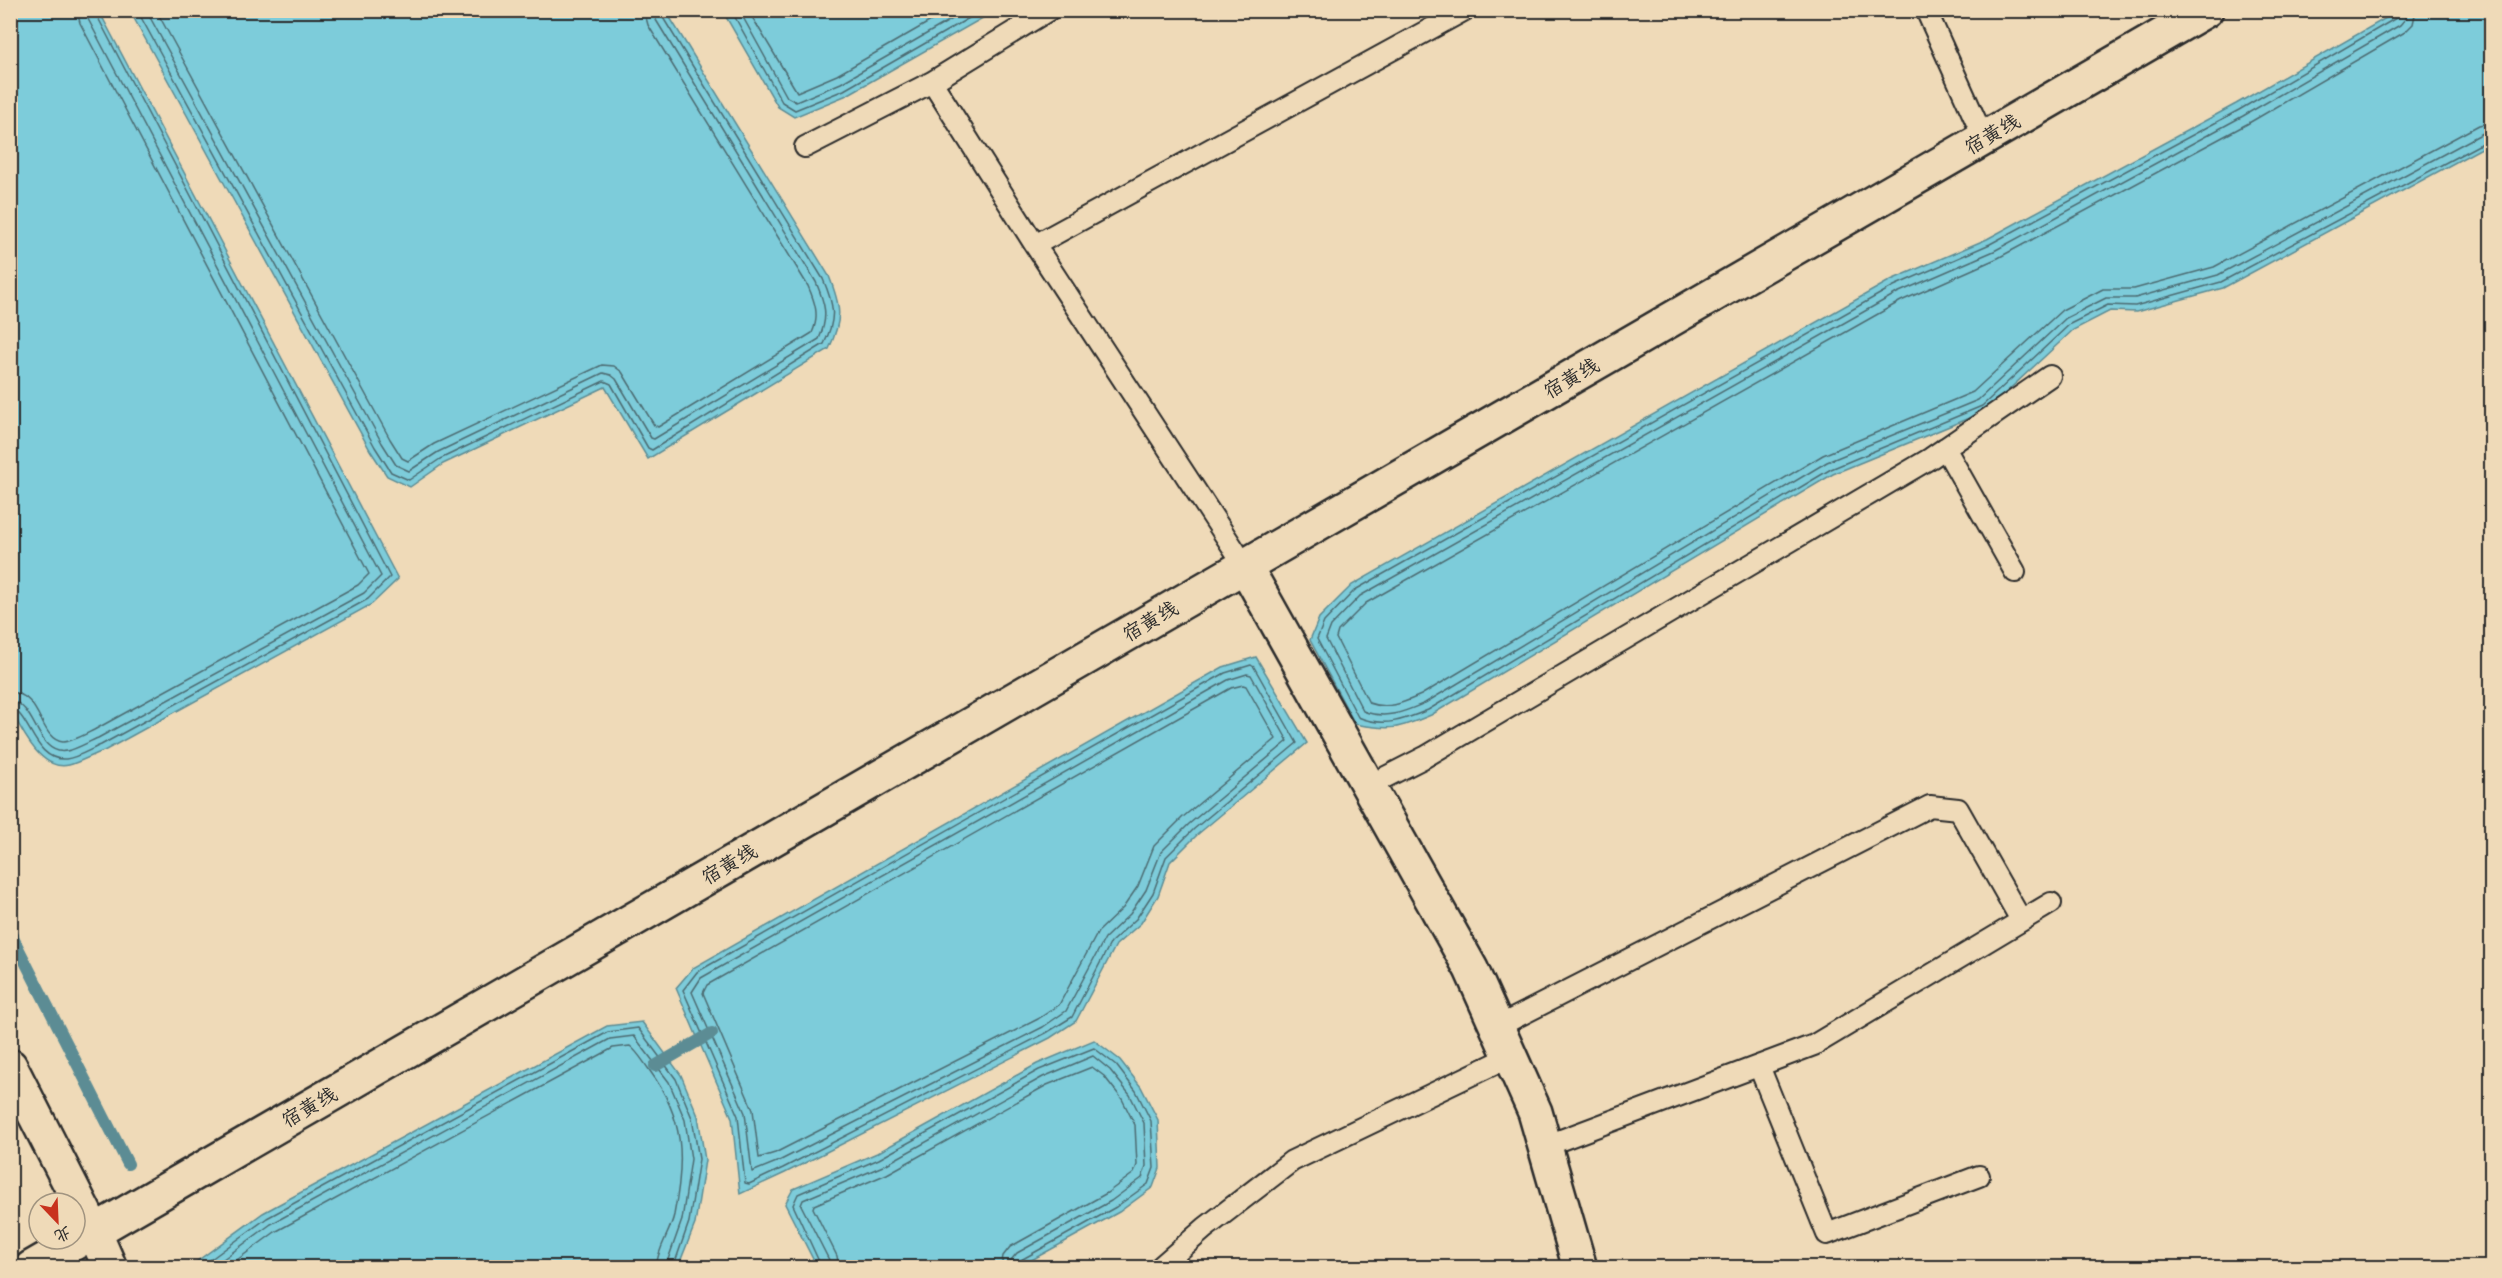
<svg xmlns="http://www.w3.org/2000/svg" width="2502" height="1278" font-family="Itim,'LXGW WenKai TC',sans-serif">
  <rect width="100%" height="100%" fill="#efdab8"/>
  <filter id="ink" filterUnits="userSpaceOnUse"><feTurbulence type="fractalNoise" baseFrequency=".0167" numOctaves="2"/><feDisplacementMap in="SourceGraphic" scale="12" xChannelSelector="R" yChannelSelector="G"/><feConvolveMatrix kernelMatrix="1 2 1 2 8 2 1 2 1" color-interpolation-filters="sRGB"/></filter>
  <g filter="url(#ink)">
    <!-- water -->
    <path fill="#7dccda" stroke="#5c8c94" stroke-width="1.5" d="M10,11H99L398,579L372,604L104,751C92,755 80,762 69,765C41,772 21,729 11,710Z
      M130,11H666L829,276C841,307 843,318 829,349L648,459L605,387L443,464L410,487L387,476L370,450Z
      M725,11V10L995,11L847,95L794,117L778,107L726,17Z
      M2398,11H2491V143L2223,288L2136,312L2110,311L2073,330L1986,411L1833,474L1431,715C1398,729 1391,731 1355,724L1310,640L1319,618L1352,585L1891,280L1987,239L2236,104Z
      M1256,657L1307,743L1198,834L1170,862L1158,896L1141,923L1116,945L1076,1021L1050,1038L785,1173L740,1194L732,1118L676,988L693,968L1223,667Z
      M642,1022L681,1075L698,1116L705,1160L695,1224L678,1267H189L263,1213L607,1026Z
      M1094,1040L1120,1060L1141,1087L1158,1120L1160,1168L1153,1187L1119,1212L1019,1267H817L785,1204L793,1189L877,1153L1037,1064Z"/>
    <g fill="none" stroke-linecap="round" stroke-linejoin="round">
      <!-- shore -->
      <path stroke="#4c6b71" stroke-width="1.5" d="M137,10L375,447L391,472L409,480L440,459L604,381L611,384L648,448L652,450L824,344C837,318 834,305 823,279L662,16L661,10
        M146,10L382,443L396,465L409,471L438,452L603,373L611,375L616,379L651,438L654,439L819,339C829,316 825,304 816,282L656,20L654,10
        M156,10L390,439L402,458L408,461L434,444L602,365L614,366L622,372L654,425L658,427L812,333C820,316 815,302 808,286L648,25L644,10
        M731,10L782,102L795,110L844,90L983,10
        M739,10L787,97L796,102L841,83L968,10
        M748,10L797,92L837,75L950,10
        M2400,10L2396,18L2239,110L1990,244L1894,286L1355,590L1324,622L1317,639L1358,717C1384,728 1404,720 1428,710L1831,469L1982,406L2070,324L2108,305L2135,306L2221,282L2492,138
        M2407,10L2406,18L2400,25L2243,116L1994,251L1897,293L1360,596L1331,626L1326,639L1363,711C1386,720 1404,712 1425,703L1827,462L1978,400L2066,318L2106,298H2135L2218,275L2483,133L2492,131
        M2416,10L2413,24L2405,32L2247,124L1998,258L1901,301L1366,603L1338,631L1336,638L1369,703C1388,710 1403,703 1421,695L1823,455L1973,392L2062,310L2103,289H2134L2214,267L2479,125L2492,122
        M1251,665L1254,667L1297,743L1194,829L1166,857L1153,893L1136,919L1111,942L1072,1017L1046,1033L783,1168L749,1184L745,1183L738,1116L683,990L697,972L1225,673Z
        M1247,674L1251,675L1288,741L1189,824L1161,852L1146,890L1130,914L1105,938L1066,1011L1043,1027L779,1161L752,1172L745,1113L692,992L701,978L1228,680Z
        M1243,685L1246,686L1276,739L1183,817L1154,846L1138,886L1123,908L1098,932L1059,1005L1038,1019L775,1153L759,1158L753,1110L703,993L707,985L1231,688Z
        M10,692C42,693 39,740 63,742C72,742 86,734 94,730L358,585L369,574L80,23L77,10
        M10,701C37,703 36,757 67,751C77,749 88,742 98,738L364,593L381,576L88,19L86,10
        M10,709C30,711 33,762 66,759C77,758 91,749 101,745L368,599L390,577L94,10
        M199,1268L267,1218L608,1032L638,1028L676,1079L692,1118L699,1159L689,1222L673,1268
        M211,1268L271,1224L610,1039L634,1036L669,1082L685,1120L691,1159L682,1220L665,1268
        M226,1268L275,1232L613,1048L630,1046C638,1052 644,1063 650,1071C685,1119 685,1159 674,1215C670,1233 657,1249 656,1268
        M822,1268L793,1205L798,1194L879,1159L1039,1070L1094,1048L1116,1065L1136,1091L1151,1121L1154,1168L1148,1184L1116,1207L1021,1260L1018,1268
        M830,1268L829,1260L801,1205L803,1200L883,1166L1043,1077L1093,1056L1110,1070L1130,1095L1144,1123L1146,1166L1142,1178L1111,1201L1017,1253L1011,1260L1010,1268
        M839,1268L837,1256L813,1208L814,1205L887,1174L1047,1085L1092,1067L1104,1076L1122,1099L1135,1125L1137,1165L1134,1173L1107,1193L1010,1247L1003,1256L1001,1268"/>
      <!-- stream -->
      <path stroke="#5c8c94" stroke-width="12" d="M10,932L128,1164
        M655,1066L712,1033"/>
      <defs>
        <path id="lane" d="M1926,10L1984,139
          M932,82L1035,245L1245,566
          M805,147L932,82L1049,10
          M1035,245L1465,10
          M1945,448L2015,572
          M1368,786L1425,757L1931,458L2050,376
          M1497,1027L1930,806L1958,809L2021,920
          M1759,1066L1827,1234L1979,1176
          M1545,1146L1814,1045L2051,903
          M1159,1268L1205,1228L1292,1161L1511,1056"/>
        <path id="street" d="M1245,566L1471,969L1535,1112L1580,1268
          M10,1066L94,1231"/>
        <path id="secondary" d="M94,1231L110,1268
          M31,1268L2206,10"/>
      </defs>
      <!-- lane casing -->
      <use href="#lane" stroke="#2b2b2b" stroke-width="24"/>
      <!-- street casing -->
      <use href="#street" stroke="#2b2b2b" stroke-width="38"/>
      <!-- secondary casing -->
      <use href="#secondary" stroke="#2b2b2b" stroke-width="38"/>
      <!-- lane -->
      <use href="#lane" stroke="#efdab8" stroke-width="20"/>
      <!-- street -->
      <use href="#street" stroke="#efdab8" stroke-width="33"/>
      <!-- secondary -->
      <use href="#secondary" stroke="#efdab8" stroke-width="33"/>
    </g>
  </g>
  <g text-anchor="middle" dominant-baseline="central" stroke-width="5" stroke-linejoin="round" paint-order="stroke">
    <!-- street labels -->
    <g font-size="20" fill="#2b2b2b" stroke="#efdab8">
      <text transform="translate(1992 134) rotate(-30)">宿黄线</text>
      <text transform="translate(1571 378) rotate(-30)">宿黄线</text>
      <text transform="translate(1150 621) rotate(-30)">宿黄线</text>
      <text transform="translate(729 864) rotate(-30)">宿黄线</text>
      <text transform="translate(309 1107) rotate(-30)">宿黄线</text>
    </g>
  </g>
  <!-- margin -->
  <rect width="2502" height="1278" fill="none" stroke="#efdab8" stroke-width="36"/>
  <rect x="18" y="18" width="2466" height="1242" fill="none" stroke="#2b2b2b" stroke-width="2" filter="url(#ink)"/>
  <!-- north arrow -->
  <g transform="translate(57 1221) rotate(157)"><circle r="28" fill="#efdab8" stroke="#a19480" stroke-width="1.5"/>
  <path d="M0-4.5L10 22L0 15L-10 22Z" fill="#c8321e"/>
  <text y="-9" font-size="16" font-weight="bold" text-anchor="middle" fill="#2b2b2b">北</text>
  </g>
</svg>
